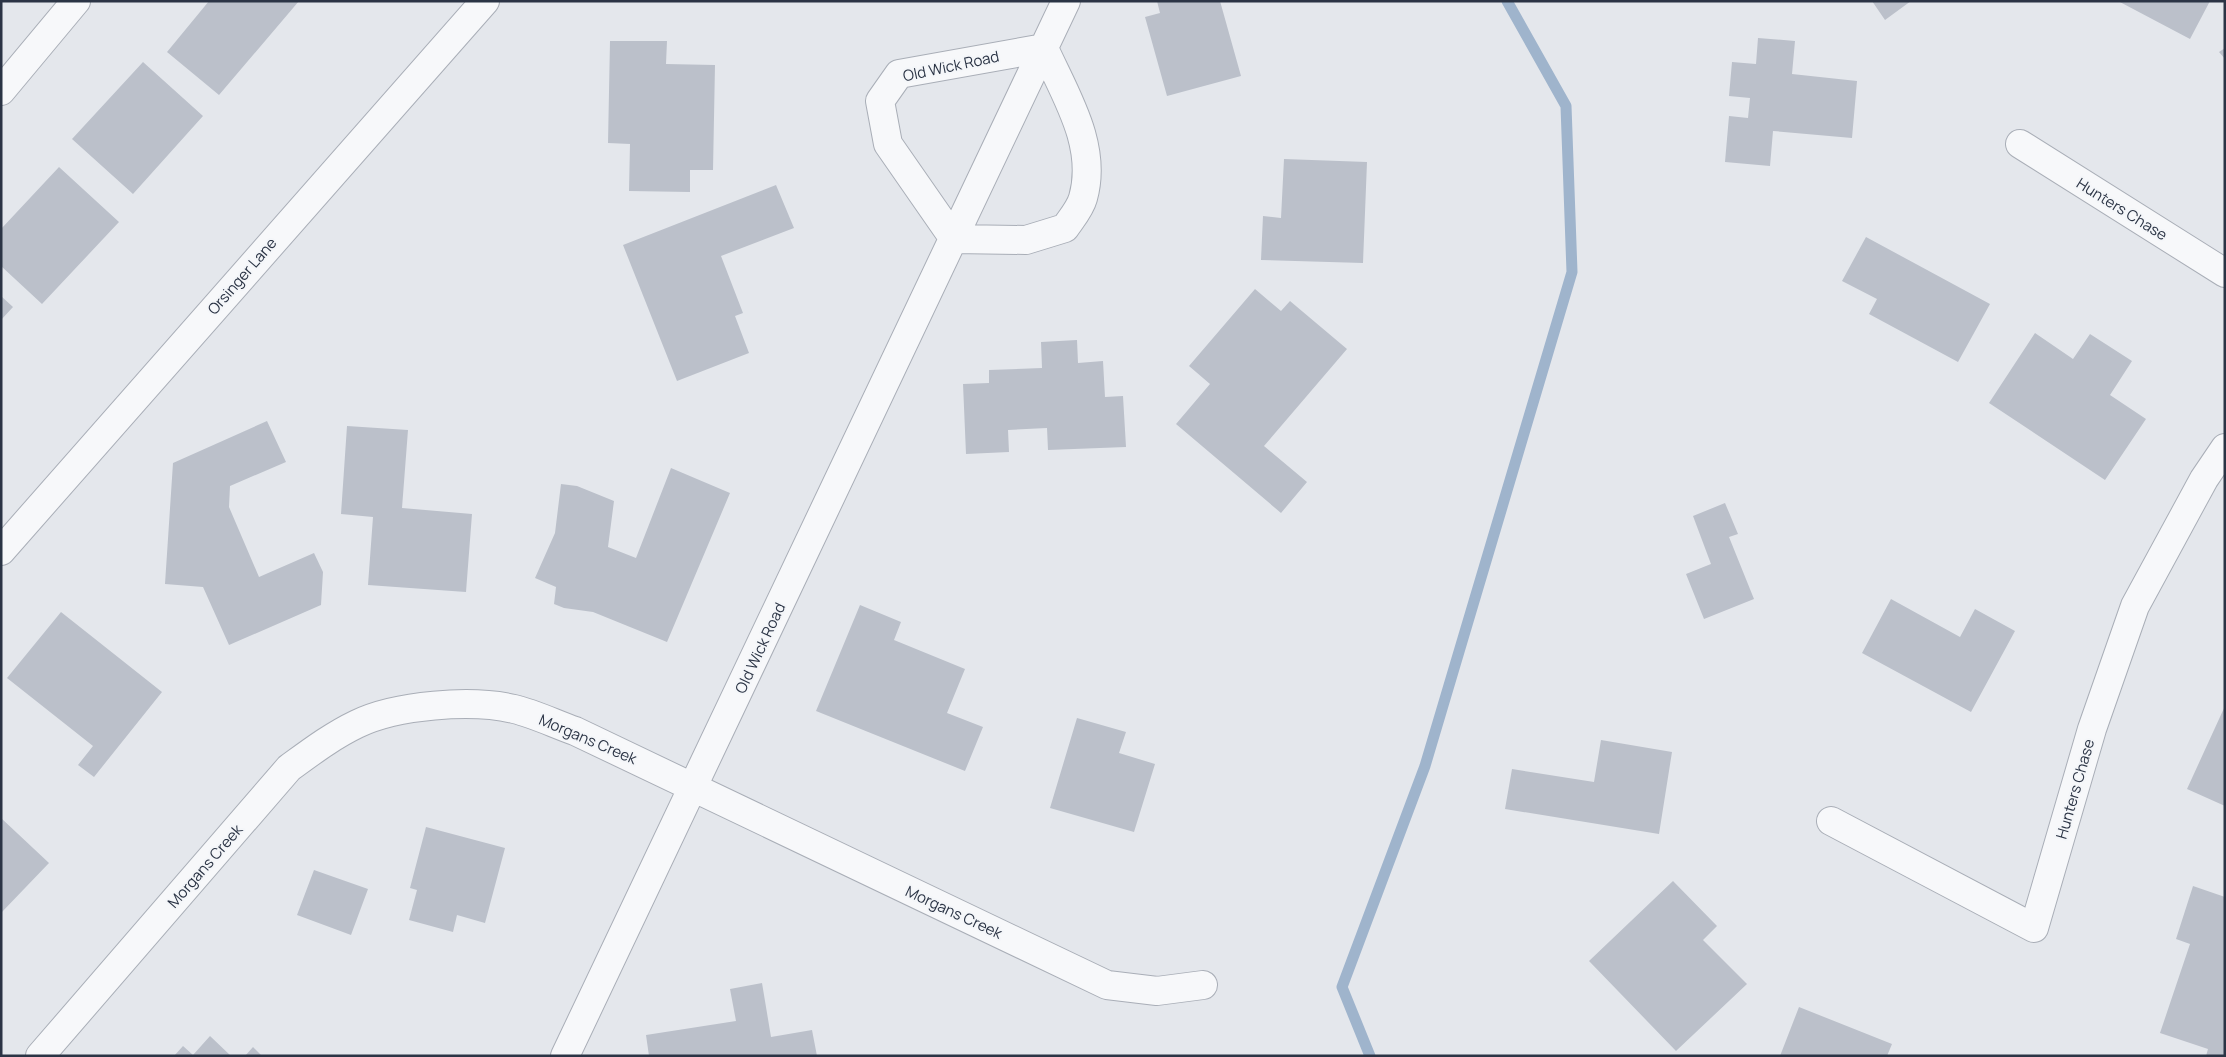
<svg xmlns="http://www.w3.org/2000/svg" width="2226" height="1057" font-family="Manrope,sans-serif">
  <rect width="100%" height="100%" fill="#e4e7ec"/>
  <g fill="none" stroke-linecap="round" stroke-linejoin="round">
    <!-- stream -->
    <path stroke="#9fb4cc" stroke-width="11" d="M1370,1056L1342,987L1425,766L1572,272L1566,106L1507,1"/>
  </g>
  <!-- building -->
  <path fill="#bbc0ca" d="M209,1H299L219,95L167,52Z
    M1157,1H1220L1241,76L1167,96L1145,17L1160,13Z
    M1872,1H1911L1885,20Z
    M2118,1H2210L2190,39Z
    M1758,38L1795,41L1792,74L1857,81L1852,138L1773,131L1770,166L1725,162L1729,116L1748,118L1750,98L1729,96L1732,62L1756,64Z
    M610,41H667L666,64L715,65L713,170H690V192L629,191L630,144L608,143Z
    M2225,48V59L2219,52Z
    M143,62L203,116L133,194L72,139Z
    M1284,159L1367,162L1363,263L1261,260L1263,216L1281,218Z
    M59,167L119,222L42,304L1,266V229Z
    M776,185L794,228L721,256L743,313L735,316L749,353L677,381L623,245Z
    M1866,237L1990,304L1958,362L1869,314L1877,299L1842,281Z
    M1255,289L1281,311L1290,301L1347,349L1264,446L1307,482L1281,513L1176,424L1210,384L1189,366Z
    M1,296L13,307L1,320Z
    M2035,333L2073,359L2090,334L2132,361L2110,395L2146,419L2105,480L1989,403Z
    M1077,340L1078,363L1103,361L1105,397L1123,396L1126,447L1048,450L1047,428L1008,430L1009,452L966,454L963,384L989,383V370L1042,368L1041,342Z
    M267,421L286,462L230,486L229,507L259,577L314,553L323,572L321,605L229,645L203,587L165,584L173,463Z
    M347,426L408,430L402,508L472,514L466,592L368,585L373,517L341,514Z
    M671,468L730,493L667,642L593,612L564,608L554,604L556,587L535,578L555,533L561,484L577,486L614,501L608,547L636,558Z
    M1725,503L1738,534L1729,537L1754,599L1704,619L1686,574L1711,564L1693,516Z
    M1891,599L1960,637L1975,609L2015,631L1971,712L1862,653Z
    M860,605L901,622L894,640L965,669L947,713L983,727L965,771L816,711Z
    M61,612L162,692L94,777L78,765L93,746L7,678Z
    M2225,706V806L2187,789Z
    M1077,718L1126,732L1119,753L1155,764L1134,832L1050,808Z
    M1601,740L1672,752L1659,834L1505,809L1512,769L1594,782Z
    M1,818L49,863L1,913Z
    M426,827L505,848L485,923L457,915L453,932L409,920L417,890L410,888Z
    M314,870L368,889L351,935L297,915Z
    M1673,881L1717,926L1703,940L1747,984L1676,1051L1589,961Z
    M2193,886L2225,897V1056H2206L2208,1049L2160,1033L2190,944L2176,939Z
    M762,983L771,1037L812,1030L817,1056H649L646,1035L736,1021L730,989Z
    M1799,1007L1892,1044L1887,1056H1780Z
    M210,1036L231,1056H174L183,1046L193,1055Z
    M253,1047L262,1056H245Z"/>
  <g fill="none" stroke-linecap="round" stroke-linejoin="round">
    <defs>
      <path id="minor" d="M1044,48C1065,95 1098,145 1083,198C1080,209 1071,219 1065,228L1026,240L954,239L888,144L880,101L899,74Z
        M1,91L76,1
        M2020,144L2225,273
        M1,551L485,1
        M1831,821L2034,928L2092,729L2135,606L2204,479L2225,448
        M40,1056L289,768C311,752 332,736 357,724C396,705 471,699 514,709C535,714 555,724 575,731L1107,985L1157,991L1203,985
        M565,1056L1066,1"/>
    </defs>
    <!-- minor casing -->
    <use href="#minor" stroke="#a9aeb7" stroke-width="30"/>
    <!-- minor -->
    <use href="#minor" stroke="#f7f8fa" stroke-width="28"/>
  </g>
  <g text-anchor="middle" dominant-baseline="central" stroke-width="4" stroke-linejoin="round" paint-order="stroke">
    <!-- street labels -->
    <g font-size="15" fill="#2b3445" stroke="#f4f6f9">
      <text transform="translate(951 66) rotate(-12)">Old Wick Road</text>
      <text transform="translate(2122 209) rotate(32)">Hunters Chase</text>
      <text transform="translate(242 276) rotate(-49)">Orsinger Lane</text>
      <text transform="translate(760 648) rotate(-65)">Old Wick Road</text>
      <text transform="translate(588 739) rotate(23)">Morgans Creek</text>
      <text transform="translate(2075 789) rotate(-74)">Hunters Chase</text>
      <text transform="translate(205 866) rotate(-49)">Morgans Creek</text>
      <text transform="translate(954 912) rotate(25)">Morgans Creek</text>
    </g>
  </g>
  <!-- border -->
  <rect width="2226" height="1057" fill="none" stroke="#2b3445" stroke-width="5"/>
</svg>
